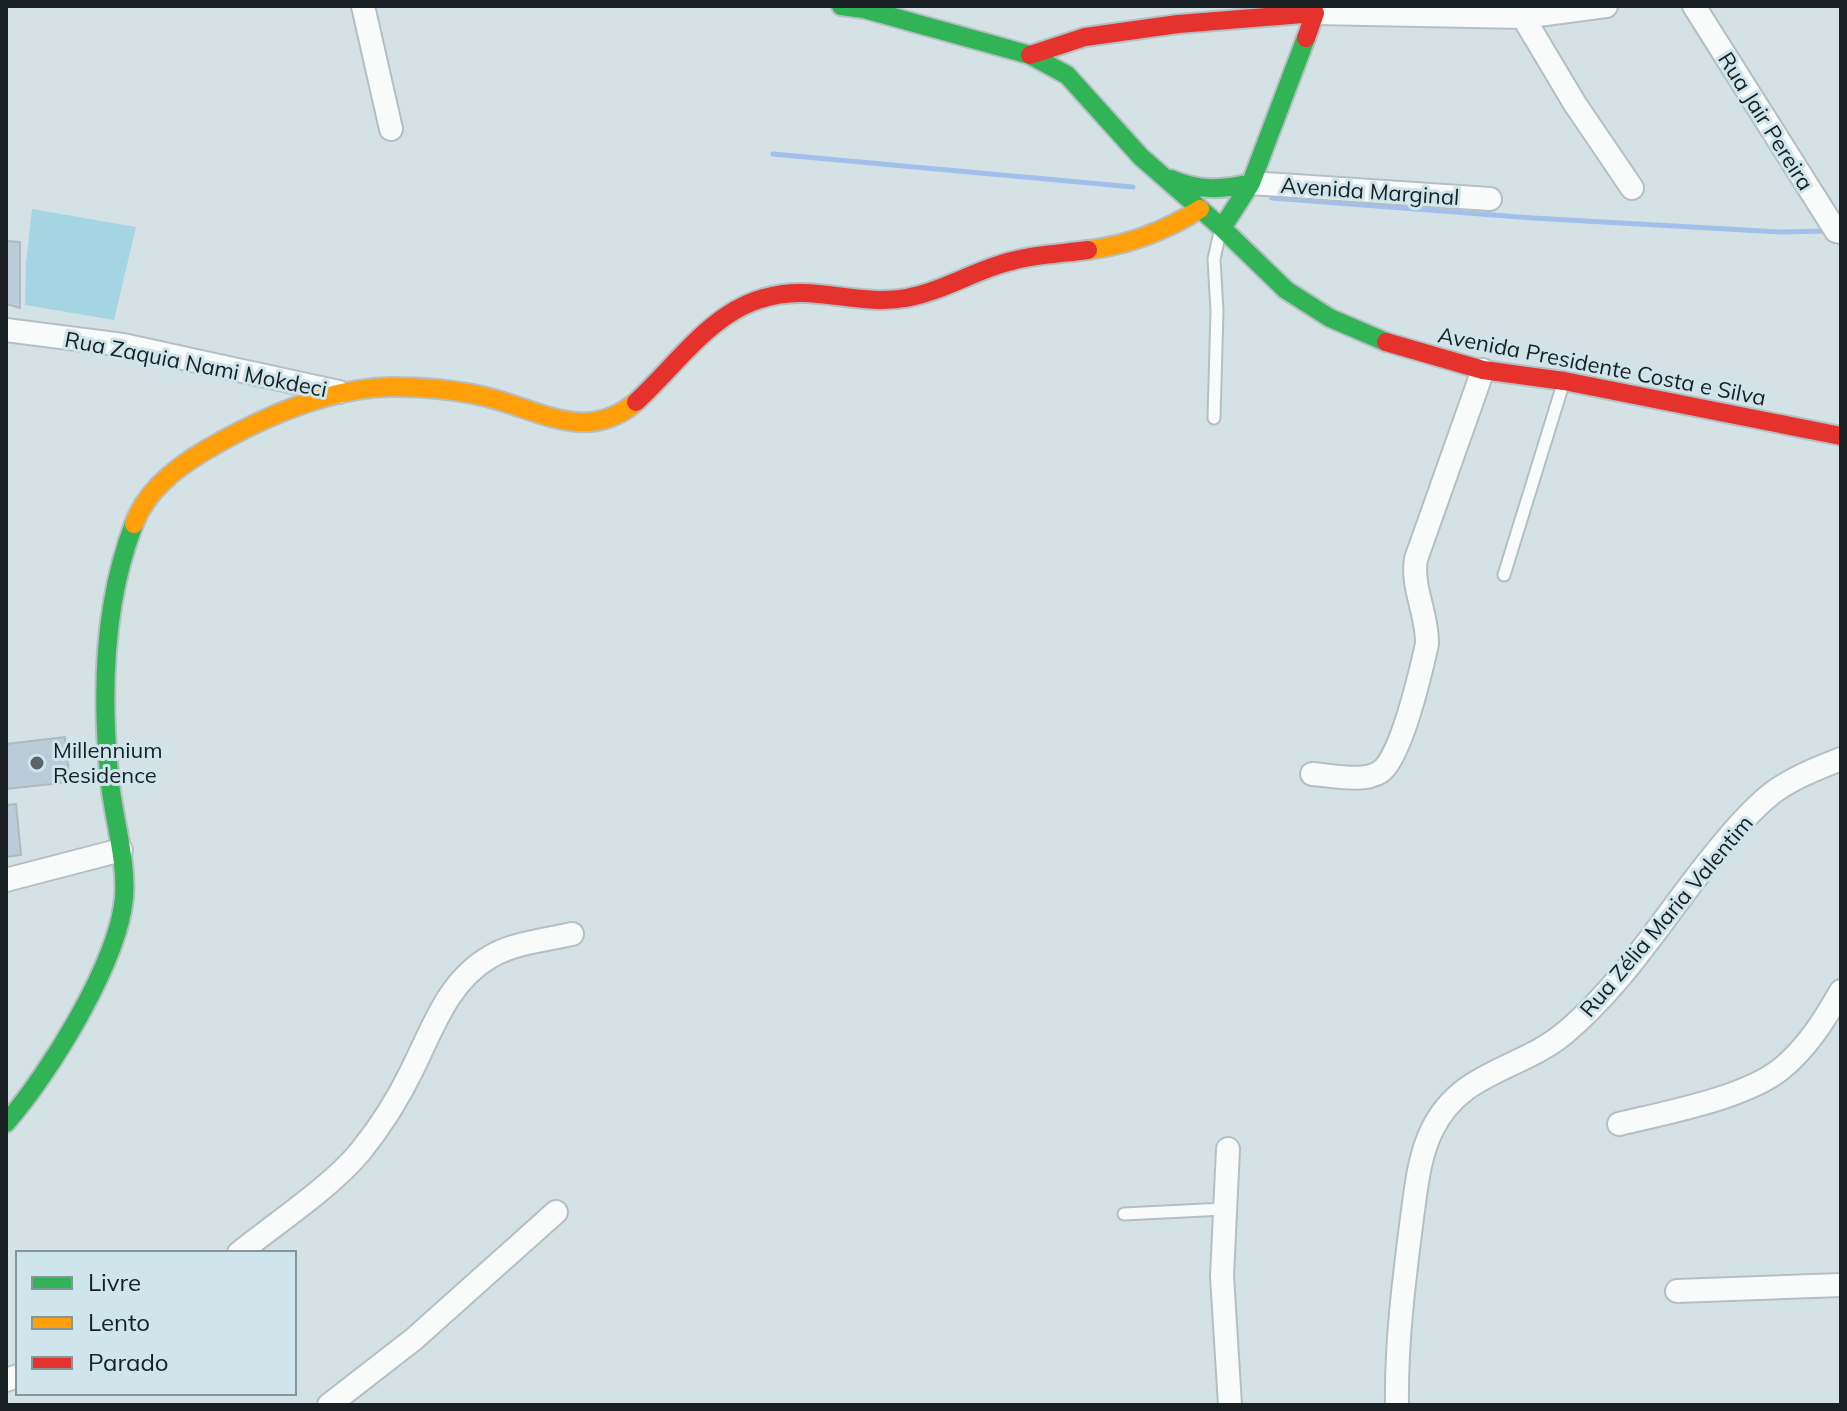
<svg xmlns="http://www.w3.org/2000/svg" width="1847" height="1411" font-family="Mulish,sans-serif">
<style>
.green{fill:#a5d4e2}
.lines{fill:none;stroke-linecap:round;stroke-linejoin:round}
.stream{stroke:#a2c0eb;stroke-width:5}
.building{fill:#b9ccd7;stroke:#b0b9bd;stroke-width:2}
.lane-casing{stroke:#b5bfc3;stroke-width:15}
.street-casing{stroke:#b5bfc3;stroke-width:26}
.fast-casing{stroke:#b5bfc3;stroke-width:22}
.slow-casing{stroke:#b5bfc3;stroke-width:22}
.jam-casing{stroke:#b5bfc3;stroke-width:22}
.lane{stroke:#f9fbfb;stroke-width:11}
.street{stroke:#f9fbfb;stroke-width:22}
.fast{stroke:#30b455;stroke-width:18}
.slow{stroke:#ff9f0a;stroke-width:18}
.jam{stroke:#e5322d;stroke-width:18}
.poi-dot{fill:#5a6467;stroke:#cee5ec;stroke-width:3}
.labels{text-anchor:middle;stroke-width:6;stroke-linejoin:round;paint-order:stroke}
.street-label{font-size:22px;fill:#182023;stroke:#cee5ec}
.poi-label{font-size:22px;fill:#182023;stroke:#cee5ec;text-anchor:start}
</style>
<rect width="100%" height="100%" fill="#d5e2e5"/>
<!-- green -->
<path class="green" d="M 32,209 L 136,227 L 114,320 L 25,305 L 26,264 Z"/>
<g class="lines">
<!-- stream -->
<path class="stream" d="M 773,154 L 1133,187
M 1272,198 L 1533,218 L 1782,232 L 1826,231"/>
</g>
<!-- building -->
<path class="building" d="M 6,241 L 20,242 L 20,308 L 6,304 Z
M 65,737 L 70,782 L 6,789 L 6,744 Z
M 16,804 L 21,855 L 6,857 L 6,805 Z"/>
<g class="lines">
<!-- lane casing -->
<g class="lane-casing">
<path id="lane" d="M 1214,418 L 1217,311 L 1214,259 L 1220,232
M 1504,575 L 1564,381
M 1124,1214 L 1224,1209"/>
</g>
<!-- street casing -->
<g class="street-casing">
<path id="street" d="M 363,6 L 391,129
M 1309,6 L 1315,13 L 1523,17 L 1606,6
M 1694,6 L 1836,231 L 1841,232
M 1523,17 L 1575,104 L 1632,188
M 1251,183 L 1490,199
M 6,330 L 123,345 L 339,392
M 1312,774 C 1331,775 1363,783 1380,772 C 1401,759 1421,671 1427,644 C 1428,615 1411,587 1416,559 L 1483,370
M 6,880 L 121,850
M 1619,1124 C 1665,1113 1745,1098 1781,1069 C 1807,1048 1825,1019 1841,991
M 1228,1149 L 1222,1276 L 1230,1405
M 239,1253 C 276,1223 330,1188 360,1152 C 381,1126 398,1099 412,1070 C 433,1028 448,981 490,957 C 513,943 545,940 572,934
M 1677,1291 L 1841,1285
M 6,1380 L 18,1376
M 329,1405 L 414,1339 L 556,1212
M 1397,1405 C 1396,1343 1404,1280 1412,1218 C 1416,1189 1419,1156 1432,1130 C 1461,1070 1520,1071 1566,1032 C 1625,982 1665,915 1713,856 C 1731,834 1749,812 1771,794 C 1792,778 1816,769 1841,759"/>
</g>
<!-- fast casing -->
<g class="fast-casing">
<path id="fast" d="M 841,6 L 864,9 L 1030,55 L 1067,75 L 1141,157 L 1222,228 L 1286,290 L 1330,318 L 1386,342
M 1171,179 C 1198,191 1223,190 1251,183
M 1222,228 L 1251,183 L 1306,38
M 6,1123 C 49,1074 118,963 124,898 C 127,860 114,821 110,783 C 101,698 103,604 134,524"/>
</g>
<!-- slow casing -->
<g class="slow-casing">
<path id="slow" d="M 1088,250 C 1129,245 1165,231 1200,209
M 134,524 C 148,486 185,461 220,442 C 272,413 331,388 391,387 C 421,387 452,389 482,396 C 537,408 585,445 636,402"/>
</g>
<!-- jam casing -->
<g class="jam-casing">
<path id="jam" d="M 1030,55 L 1085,37 L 1178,24 L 1315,13 L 1306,38
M 1386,342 L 1483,370 L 1564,381 L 1841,436
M 636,402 C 688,354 724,291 803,293 C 837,294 872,304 906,298 C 939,292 967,275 998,265 C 1027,255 1058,254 1088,250"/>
</g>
<!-- lane -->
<use href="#lane" class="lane"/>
<!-- street -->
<use href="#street" class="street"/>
<!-- fast -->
<use href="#fast" class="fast"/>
<!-- slow -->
<use href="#slow" class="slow"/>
<!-- jam -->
<use href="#jam" class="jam"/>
</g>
<!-- markers -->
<circle class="poi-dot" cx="37" cy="763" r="8"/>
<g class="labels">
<!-- street labels -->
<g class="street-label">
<text transform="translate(1766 121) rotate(58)" y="8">Rua Jair Pereira</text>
<text transform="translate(1370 191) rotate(4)" y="8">Avenida Marginal</text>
<text transform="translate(196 364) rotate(11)" y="8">Rua Zaquia Nami Mokdeci</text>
<text transform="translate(1602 366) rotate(11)" y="8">Avenida Presidente Costa e Silva</text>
<text transform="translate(1666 916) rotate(-50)" y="8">Rua Zélia Maria Valentim</text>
</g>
<!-- poi labels -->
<g class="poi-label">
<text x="53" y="758">Millennium<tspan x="53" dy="25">Residence</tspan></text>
</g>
</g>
<!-- border -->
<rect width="1847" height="1411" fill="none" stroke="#182023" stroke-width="16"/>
<!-- legend -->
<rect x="16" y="1251" width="280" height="144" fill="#cee5ec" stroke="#85969c" stroke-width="2"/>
<rect x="32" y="1277" width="40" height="12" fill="#30b455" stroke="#85969c" stroke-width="2"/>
<text x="88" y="1291" font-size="24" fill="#182023">Livre</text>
<rect x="32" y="1317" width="40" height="12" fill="#ff9f0a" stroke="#85969c" stroke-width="2"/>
<text x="88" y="1331" font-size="24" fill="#182023">Lento</text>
<rect x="32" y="1357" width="40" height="12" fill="#e5322d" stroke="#85969c" stroke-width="2"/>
<text x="88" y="1371" font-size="24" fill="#182023">Parado</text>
</svg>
